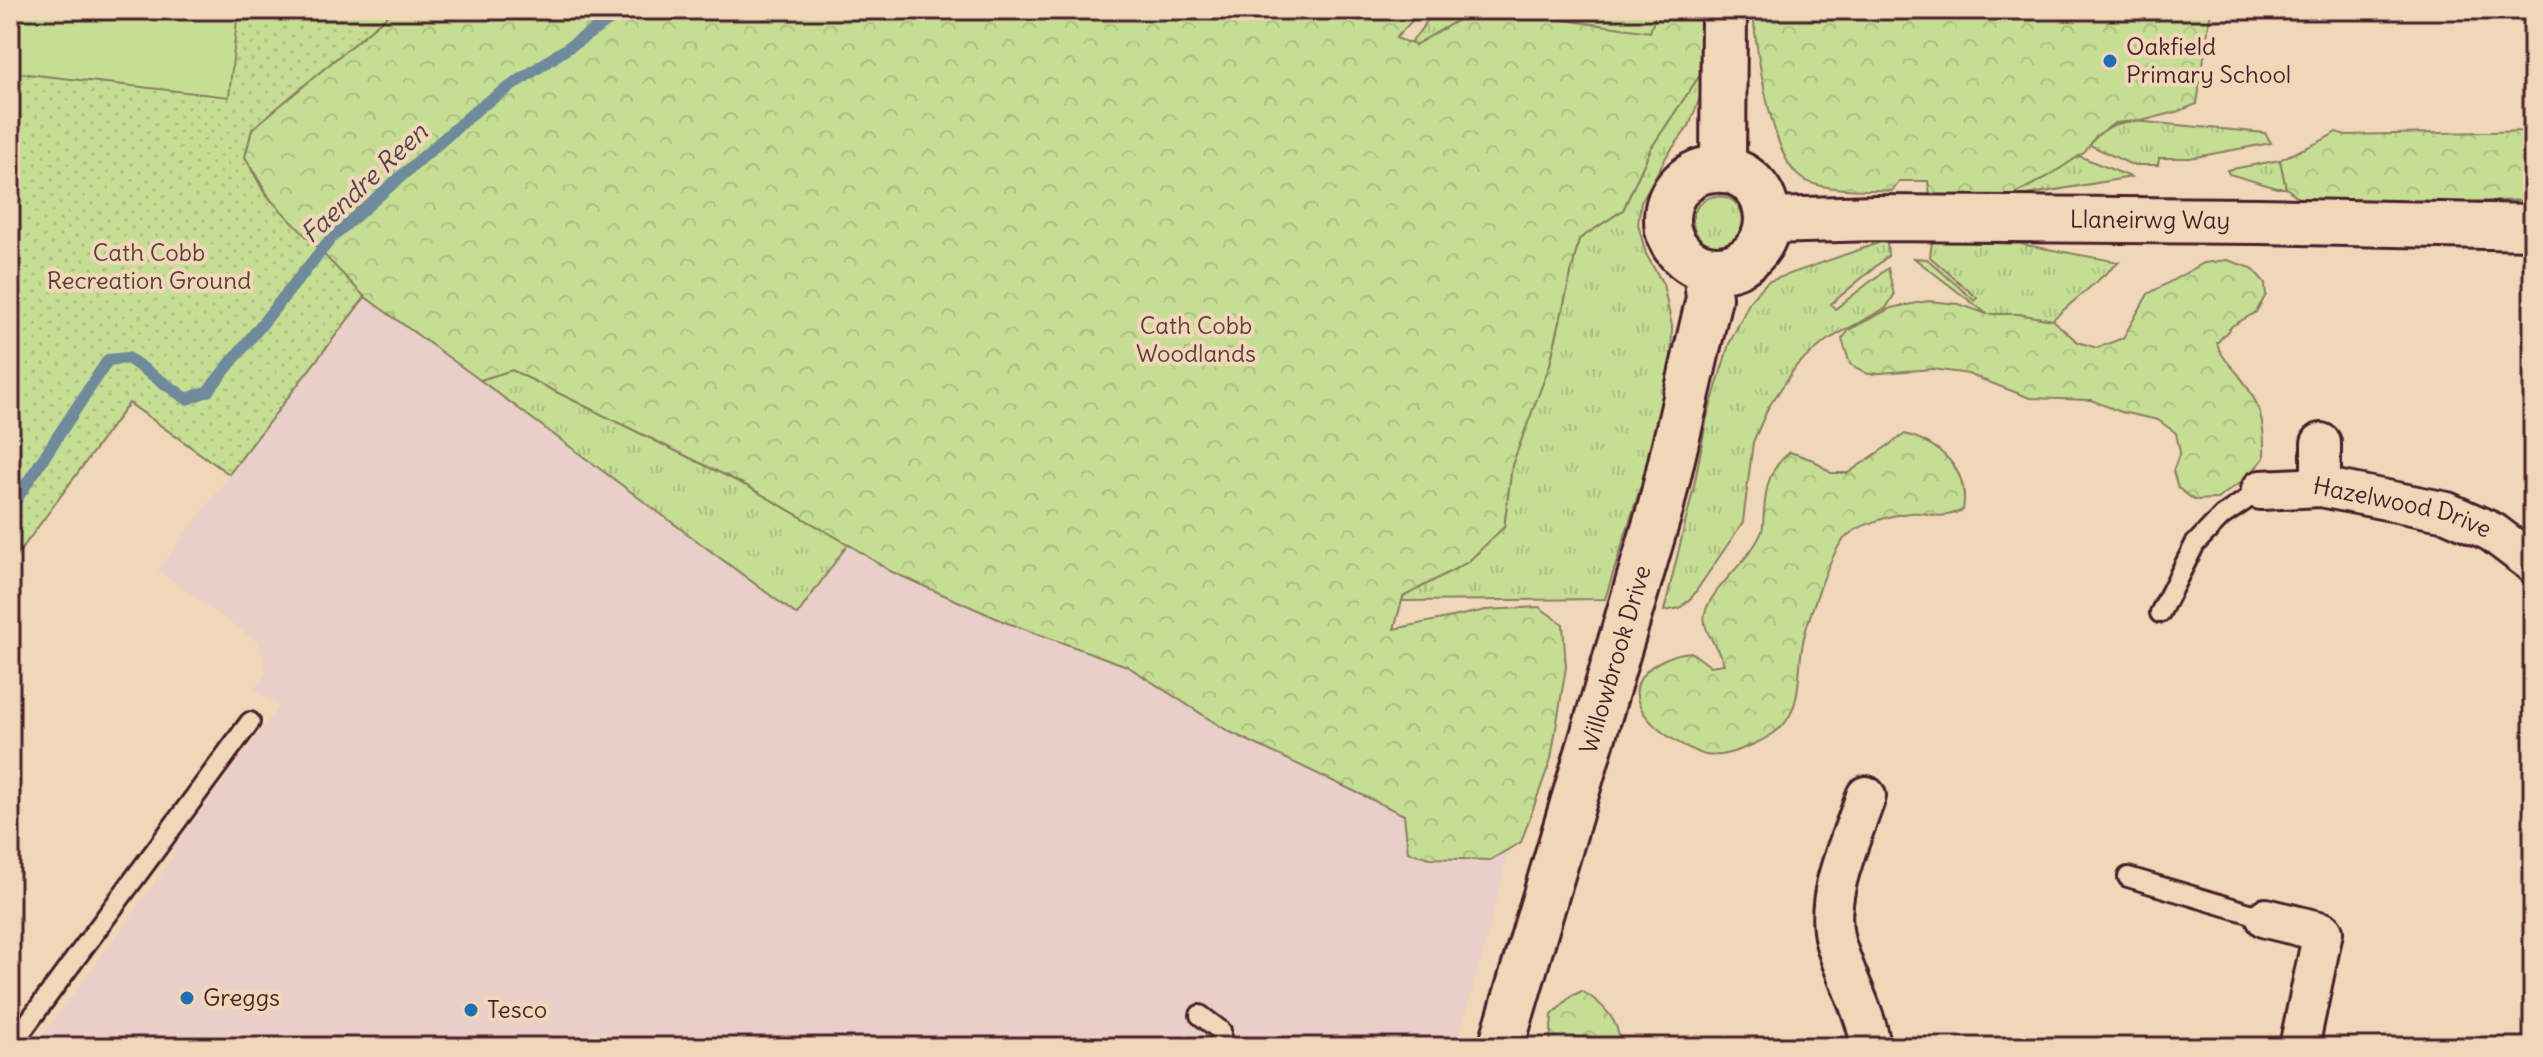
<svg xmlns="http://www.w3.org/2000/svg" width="2543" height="1057" font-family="Delius,sans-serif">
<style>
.built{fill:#e8cfc8}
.grass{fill:url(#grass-tufts);stroke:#887e60;stroke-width:2}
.forest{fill:url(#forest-crowns);stroke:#887e60;stroke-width:2}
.park{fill:url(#park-dots);stroke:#887e60;stroke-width:2}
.pitch{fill:#c6de94;stroke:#887e60;stroke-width:2}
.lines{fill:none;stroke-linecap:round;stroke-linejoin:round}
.stream{stroke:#6e8a9b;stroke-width:12}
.lane-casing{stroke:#4a1f2b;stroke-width:24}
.street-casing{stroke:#4a1f2b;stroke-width:44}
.secondary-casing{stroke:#4a1f2b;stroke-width:50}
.lane{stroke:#f0d7b8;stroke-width:18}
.street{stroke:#f0d7b8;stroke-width:38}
.secondary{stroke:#f0d7b8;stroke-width:44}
.poi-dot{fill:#1f6fb2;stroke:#f0d7b8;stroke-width:3}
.labels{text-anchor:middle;stroke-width:8;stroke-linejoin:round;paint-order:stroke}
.poi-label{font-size:24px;fill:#4a1f2b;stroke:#f0d7b8;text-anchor:start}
.street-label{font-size:24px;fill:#4a1f2b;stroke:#f0d7b8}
.park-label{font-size:24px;fill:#5d3c3b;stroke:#f0d7b8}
.water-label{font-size:26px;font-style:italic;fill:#564350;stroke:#f0d7b8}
</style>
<defs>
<pattern id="grass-tufts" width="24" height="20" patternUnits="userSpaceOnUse" patternTransform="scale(2)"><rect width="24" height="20" fill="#c6de94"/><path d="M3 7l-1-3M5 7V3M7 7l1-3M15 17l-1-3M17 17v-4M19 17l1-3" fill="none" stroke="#acbe80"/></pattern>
<pattern id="forest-crowns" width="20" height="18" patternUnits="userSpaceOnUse" patternTransform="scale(2)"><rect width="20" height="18" fill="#c6de94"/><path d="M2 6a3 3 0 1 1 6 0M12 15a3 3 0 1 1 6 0" fill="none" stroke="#acbe80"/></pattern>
<pattern id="park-dots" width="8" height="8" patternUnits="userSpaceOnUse" patternTransform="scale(2)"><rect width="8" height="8" fill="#c6de94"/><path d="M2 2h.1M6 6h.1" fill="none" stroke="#acbe80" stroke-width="1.8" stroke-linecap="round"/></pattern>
</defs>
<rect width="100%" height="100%" fill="#f0d7b8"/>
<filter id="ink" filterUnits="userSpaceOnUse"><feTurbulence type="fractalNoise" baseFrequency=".0125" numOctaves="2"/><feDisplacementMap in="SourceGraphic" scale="16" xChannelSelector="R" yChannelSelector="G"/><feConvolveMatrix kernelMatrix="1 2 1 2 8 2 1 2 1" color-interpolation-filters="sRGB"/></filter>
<g filter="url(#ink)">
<!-- built -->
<path class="built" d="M 365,297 L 848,544 L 890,571 L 1005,622 L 1127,666 L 1228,731 L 1510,846 L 1481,960 L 1455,1047 L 34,1047 L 129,919 L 175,855 L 171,852 L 280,705 L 254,690 L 267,672 L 259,643 L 158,570 Z"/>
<!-- grass -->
<path class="grass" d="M 1443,10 L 1484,10 L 1462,18 L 1415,45 L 1410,44 L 1428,20 Z
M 1520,10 L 1657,10 L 1651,33 L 1571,21 Z
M 1704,69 L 1702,92 L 1689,126 L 1666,157 L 1641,202 L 1638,224 L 1646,254 L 1663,284 L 1672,326 L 1671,369 L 1663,416 L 1605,599 L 1402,601 L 1403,597 L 1504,527 L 1512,465 L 1550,364 L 1579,239 L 1623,210 L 1651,148 Z
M 2133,121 L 2265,133 L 2271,143 L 2190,158 L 2159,158 L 2158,165 L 2132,165 L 2090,145 C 2101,128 2115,123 2133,121 Z
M 2079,156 L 2131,177 L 2015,197 L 2016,193 L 2047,177 Z
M 2280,160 L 2286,188 L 2277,188 L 2229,174 L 2227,170 Z
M1693 221a25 25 0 1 1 50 0a25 25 0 1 1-50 0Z
M 1887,240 L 1888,256 L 1831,304 L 1835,309 L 1888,268 L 1894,295 L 1886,308 L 1827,340 L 1797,365 L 1768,408 L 1753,442 L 1743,522 L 1692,597 L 1680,608 L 1664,611 L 1693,491 L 1707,418 L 1729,344 L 1750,301 L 1767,282 Z
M 1932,241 L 2020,244 L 2119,262 L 2052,320 L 2018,314 L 1987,314 L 1914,258 L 1927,259 L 1975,301 L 1977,298 L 1930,257 Z
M 512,370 L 747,486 L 848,544 L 797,615 L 480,380 Z"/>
<!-- forest -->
<path class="forest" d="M 394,10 L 1422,10 L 1396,38 L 1415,45 L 1462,18 L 1484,10 L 1520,10 L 1571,21 L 1650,32 L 1657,10 L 1703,10 L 1704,69 L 1651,148 L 1623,210 L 1579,239 L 1550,364 L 1512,465 L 1504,527 L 1468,562 L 1403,597 L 1394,629 L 1486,610 L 1539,607 L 1563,624 L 1566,667 L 1551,759 L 1521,842 L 1490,860 L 1430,858 L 1408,852 L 1404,815 L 1228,731 L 1127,666 L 1005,622 L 890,571 L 848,544 L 747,486 L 512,370 L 480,380 L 365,297 L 229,474 L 129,403 L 10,564 L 272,202 L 245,157 L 252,129 Z
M 1753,10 L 2211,10 L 2197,104 L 2176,112 L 2145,120 L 2115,123 L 2096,136 L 2085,152 L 2047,177 L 2016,193 L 2015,197 L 1930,195 L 1928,181 L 1899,181 L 1892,191 C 1868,189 1820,192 1801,178 C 1772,159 1755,46 1753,10 Z
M 2533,131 L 2533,200 L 2418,203 L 2331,202 L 2299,198 L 2286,188 L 2280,160 C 2299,149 2318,145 2336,132 L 2346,135 Z
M 2227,260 L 2252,268 L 2265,283 L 2266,295 L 2256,312 L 2232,326 L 2217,343 C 2221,357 2229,363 2238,374 C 2261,403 2265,423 2264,458 L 2248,477 L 2217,499 L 2194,500 L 2178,488 L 2173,471 L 2180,452 L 2176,433 L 2158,420 L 2121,412 L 2091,400 L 2030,398 L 1968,374 L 1933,369 L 1868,374 L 1850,364 L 1842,339 L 1850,329 L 1891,308 L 1928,301 L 1959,304 L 1987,314 L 2018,314 L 2052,320 L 2078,342 L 2097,348 L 2123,338 L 2148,294 L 2204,263 Z
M 1905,434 C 1941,444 1970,471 1963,510 C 1934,522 1935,511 1910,513 C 1891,515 1855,525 1843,540 C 1829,557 1805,626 1802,648 C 1798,671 1801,700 1787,720 C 1776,738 1727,759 1706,755 C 1701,754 1694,750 1689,748 C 1666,738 1620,706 1643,675 C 1653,662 1675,653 1691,652 L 1710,666 L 1724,664 C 1719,647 1701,631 1705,613 C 1711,588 1752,559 1762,531 C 1764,525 1763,518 1764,512 C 1766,485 1769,469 1790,452 L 1813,460 L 1831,473 L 1848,473 Z
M 1582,991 C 1602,1003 1622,1022 1619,1047 L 1550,1047 L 1552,1015 L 1571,996 Z"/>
<!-- park -->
<path class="park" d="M 10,10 L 394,10 L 252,129 L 245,157 L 265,194 L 365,297 L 229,474 L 129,403 L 10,565 Z"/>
<!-- pitch -->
<path class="pitch" d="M 10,10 L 238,10 L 229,97 L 10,72 Z"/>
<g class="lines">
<!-- stream -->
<path class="stream" d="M 10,509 L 108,360 L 128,358 L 187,399 L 208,391 L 333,236 L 480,107 L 624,10"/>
<!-- lane casing -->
<g class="lane-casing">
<path id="lane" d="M 2160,613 L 2195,544 L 2222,516 L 2261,490
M 2128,877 L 2266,918
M 1200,1015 L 1221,1031 L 1220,1047
M 10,1047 L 250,722"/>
</g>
<!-- street casing -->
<g class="street-casing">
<g id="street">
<path d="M 2321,443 L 2321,487"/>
<path id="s1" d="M 2261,490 L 2321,487 L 2447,512 L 2492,532 L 2533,563"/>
<path d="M 1866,796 C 1852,839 1823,895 1835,941 C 1845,977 1865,1009 1871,1047"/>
<path d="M 2266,918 L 2323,932 L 2299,1047"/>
</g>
</g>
<!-- secondary casing -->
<g class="secondary-casing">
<g id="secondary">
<circle cx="1717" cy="219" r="50"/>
<path d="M 1723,170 L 1724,10"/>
<path id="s2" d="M 1768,221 L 1876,218 L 2259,221 L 2533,227"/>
<path id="s3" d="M 1501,1047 L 1661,506 L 1709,298 L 1706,268"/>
</g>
</g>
<!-- lane -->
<use href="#lane" class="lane"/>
<!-- street -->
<use href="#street" class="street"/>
<!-- secondary -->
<use href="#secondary" class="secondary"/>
</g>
</g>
<!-- markers -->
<g class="poi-dot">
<circle cx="2110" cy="61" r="8"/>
<circle cx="187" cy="998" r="8"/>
<circle cx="471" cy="1010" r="8"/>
</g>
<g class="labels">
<!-- poi labels -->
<g class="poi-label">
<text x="2126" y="55">Oakfield<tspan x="2126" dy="28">Primary School</tspan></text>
<text x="203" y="1006">Greggs</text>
<text x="487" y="1018">Tesco</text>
</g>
<!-- street labels -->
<g class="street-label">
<text dy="8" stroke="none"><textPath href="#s2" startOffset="382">Llaneirwg Way</textPath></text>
<text dy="8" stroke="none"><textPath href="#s1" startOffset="144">Hazelwood Drive</textPath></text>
<text dy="8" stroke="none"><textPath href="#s3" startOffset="404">Willowbrook Drive</textPath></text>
</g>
<!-- park labels -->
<g class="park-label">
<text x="149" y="261">Cath Cobb<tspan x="149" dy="28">Recreation Ground</tspan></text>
<text x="1196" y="334">Cath Cobb<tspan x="1196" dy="28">Woodlands</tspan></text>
</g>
<!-- water labels -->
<g class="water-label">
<text transform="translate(364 183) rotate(-43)" y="9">Faendre Reen</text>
</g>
</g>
<!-- margin -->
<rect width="2543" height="1057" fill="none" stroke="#f0d7b8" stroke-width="40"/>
<rect x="20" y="20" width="2503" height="1017" fill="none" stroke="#4a1f2b" stroke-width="3" filter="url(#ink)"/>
</svg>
